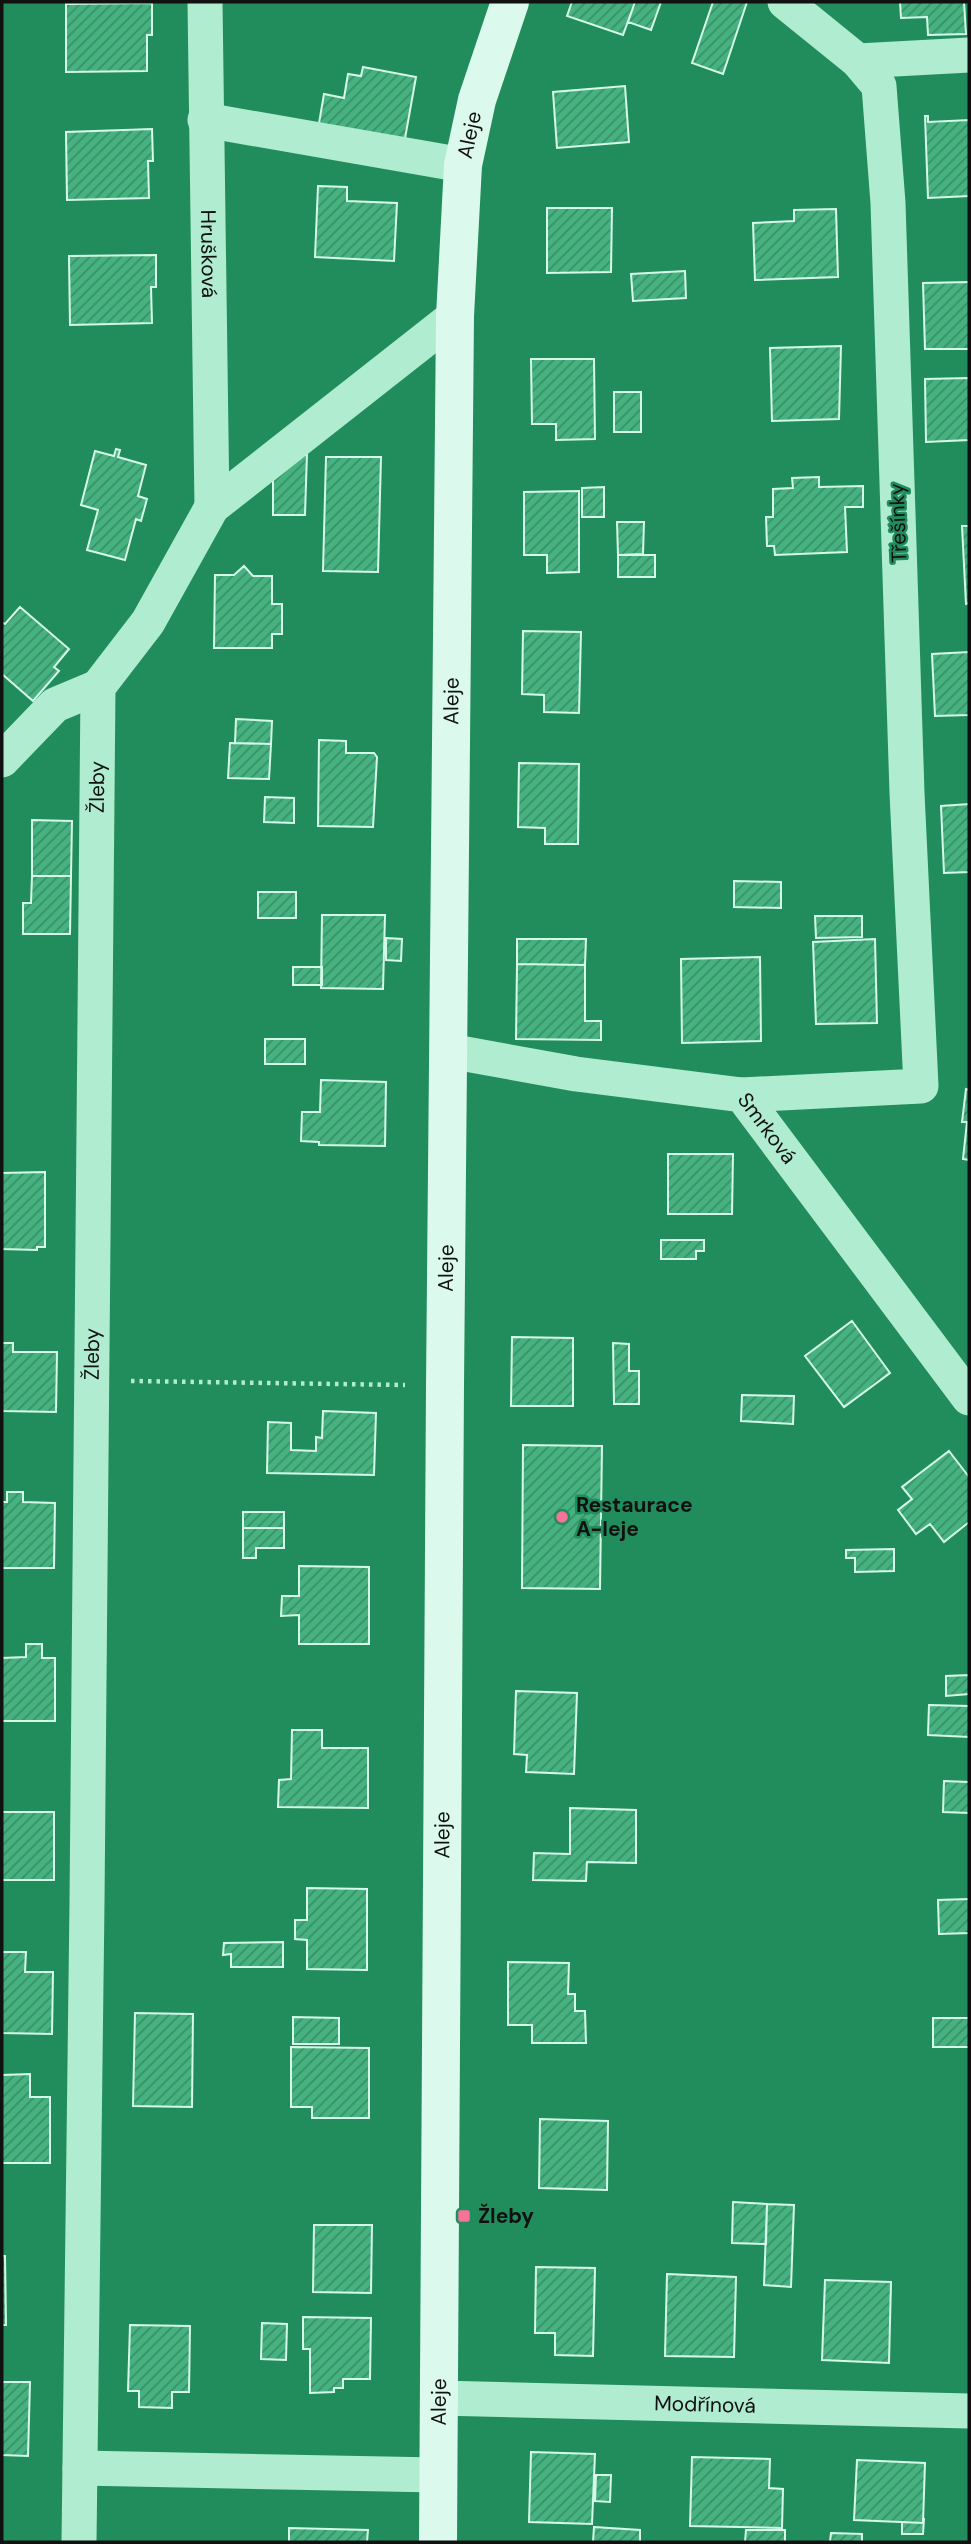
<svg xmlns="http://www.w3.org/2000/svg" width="971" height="2544" font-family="'DM Sans',sans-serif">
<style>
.building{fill:url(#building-hatch);stroke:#d5f9e8;stroke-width:2}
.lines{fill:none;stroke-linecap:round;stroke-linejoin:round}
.path{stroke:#b0eccf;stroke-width:4.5;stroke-dasharray:3.5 5;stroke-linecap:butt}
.street{stroke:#b0eccf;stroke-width:35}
.secondary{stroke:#dbf9ec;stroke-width:38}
.poi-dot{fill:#f8719b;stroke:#218d5c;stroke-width:2.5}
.labels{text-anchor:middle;stroke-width:5;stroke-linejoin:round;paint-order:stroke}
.street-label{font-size:21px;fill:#111;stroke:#218d5c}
.poi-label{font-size:21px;font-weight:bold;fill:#111;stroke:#218d5c;text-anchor:start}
</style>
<defs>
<pattern id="building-hatch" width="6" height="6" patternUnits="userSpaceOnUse" patternTransform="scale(1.75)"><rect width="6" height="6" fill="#46b280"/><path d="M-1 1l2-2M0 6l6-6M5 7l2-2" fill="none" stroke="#398f67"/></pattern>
</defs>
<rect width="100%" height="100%" fill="#218d5c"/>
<!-- building -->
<path class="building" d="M 572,2 L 635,2 L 623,35 L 567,16 Z
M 635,2 L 661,2 L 651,30 L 628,22 Z
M 713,2 L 747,2 L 723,74 L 692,63 Z
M 900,2 L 964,2 L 966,34 L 928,35 L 927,17 L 901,18 Z
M 152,3 L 152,35 L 147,35 L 147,71 L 66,72 L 66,4 Z
M 363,67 L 416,77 L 404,144 L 318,129 L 324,94 L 344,98 L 348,74 L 361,76 Z
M 625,86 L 629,142 L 557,148 L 553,92 Z
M 925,116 L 928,116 L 928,122 L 969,120 L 969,196 L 928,198 Z
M 152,129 L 153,161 L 148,161 L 149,198 L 67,200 L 66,132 Z
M 318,186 L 347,187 L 347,201 L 397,203 L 394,261 L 315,257 Z
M 547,208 L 612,208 L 611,272 L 547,273 Z
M 836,209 L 838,277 L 755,280 L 753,223 L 794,221 L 794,210 Z
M 156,255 L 156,287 L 151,287 L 152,323 L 70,325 L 69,256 Z
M 685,271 L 686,298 L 633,301 L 631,274 Z
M 969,282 L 969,349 L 925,349 L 923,283 Z
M 841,346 L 839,419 L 772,421 L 770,348 Z
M 531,359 L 594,359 L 595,439 L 556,440 L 556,424 L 532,424 Z
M 969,378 L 969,440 L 926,442 L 925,379 Z
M 614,392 L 641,392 L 641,432 L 614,432 Z
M 116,449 L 120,450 L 118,457 L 146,465 L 138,496 L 147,499 L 141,521 L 136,519 L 125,560 L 87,550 L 98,510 L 81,505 L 95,451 L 114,456 Z
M 307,453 L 305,515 L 273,515 L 273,480 Z
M 326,457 L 381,457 L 378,572 L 323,571 Z
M 819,477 L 819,487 L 863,486 L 863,507 L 845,507 L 847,552 L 775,555 L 774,546 L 767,546 L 766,517 L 773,517 L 773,489 L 793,488 L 792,478 Z
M 604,487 L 604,517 L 582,517 L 582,488 Z
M 579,491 L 579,572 L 547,573 L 547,555 L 524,555 L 524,492 Z
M 617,522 L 644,522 L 643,554 L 618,555 Z
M 962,526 L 969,526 L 969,603 L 966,604 Z
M 618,555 L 655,555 L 655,577 L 618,577 Z
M 244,566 L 253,576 L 272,576 L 272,604 L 282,604 L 282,634 L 272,634 L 272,648 L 214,648 L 215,575 L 234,575 Z
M 20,607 L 69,649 L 54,667 L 59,671 L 33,701 L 2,674 L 2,622 L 5,624 Z
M 523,631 L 581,632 L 579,713 L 544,712 L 544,695 L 522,694 Z
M 969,652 L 969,715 L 935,716 L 932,654 Z
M 236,719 L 272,721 L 271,744 L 235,743 Z
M 319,740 L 346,741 L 346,753 L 374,753 L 377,757 L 373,827 L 318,826 Z
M 230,743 L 271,744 L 269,779 L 228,778 Z
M 519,763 L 579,764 L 578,844 L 545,844 L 545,828 L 518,827 Z
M 265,797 L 294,798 L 294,823 L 264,822 Z
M 969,804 L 969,872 L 944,873 L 941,806 Z
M 32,820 L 72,821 L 71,876 L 32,876 Z
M 32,876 L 71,876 L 70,934 L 23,934 L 23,903 L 31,903 Z
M 734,881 L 781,882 L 781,908 L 734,907 Z
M 258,892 L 296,892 L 296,918 L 258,918 Z
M 322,915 L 385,915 L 383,989 L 321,988 Z
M 815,916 L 862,916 L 862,937 L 816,938 Z
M 386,938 L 402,939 L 401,961 L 386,960 Z
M 517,939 L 586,939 L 585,965 L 517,964 Z
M 875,939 L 877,1023 L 816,1024 L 813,942 Z
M 760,957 L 761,1041 L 682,1043 L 681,959 Z
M 517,964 L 585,965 L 585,1021 L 601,1021 L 601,1040 L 516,1039 Z
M 293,967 L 322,967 L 322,985 L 293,985 Z
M 265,1039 L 305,1039 L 305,1064 L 265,1064 Z
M 321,1080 L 386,1082 L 385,1146 L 319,1145 L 319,1142 L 301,1141 L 302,1112 L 320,1112 Z
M 966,1089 L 969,1090 L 969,1160 L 963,1159 L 967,1122 L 962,1122 Z
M 668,1154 L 733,1154 L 732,1214 L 668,1214 Z
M 45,1172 L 45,1247 L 37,1247 L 37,1250 L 2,1249 L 2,1173 Z
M 661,1240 L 704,1240 L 704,1251 L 696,1251 L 696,1259 L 661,1259 Z
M 852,1321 L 890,1373 L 844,1407 L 805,1356 Z
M 512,1337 L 573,1338 L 573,1406 L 511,1406 Z
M 2,1343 L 13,1343 L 13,1352 L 57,1352 L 56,1412 L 2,1411 Z
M 613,1343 L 629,1344 L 629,1371 L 639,1371 L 639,1404 L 614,1404 Z
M 742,1395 L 794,1396 L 793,1424 L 741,1421 Z
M 323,1411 L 376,1413 L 374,1475 L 267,1473 L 268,1422 L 291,1423 L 291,1450 L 316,1451 L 316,1437 L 322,1438 Z
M 523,1445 L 602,1446 L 600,1589 L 522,1588 Z
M 949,1451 L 969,1477 L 969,1522 L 944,1542 L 930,1524 L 916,1534 L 898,1510 L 912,1499 L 902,1487 Z
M 7,1492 L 23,1492 L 23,1502 L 55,1503 L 54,1568 L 2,1568 L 2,1502 L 7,1502 Z
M 243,1512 L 284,1512 L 284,1528 L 243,1528 Z
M 243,1528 L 284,1528 L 284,1548 L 256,1548 L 256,1558 L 243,1558 Z
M 894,1549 L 894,1571 L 855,1572 L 855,1558 L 846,1558 L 846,1550 Z
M 299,1566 L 369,1567 L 369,1644 L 299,1644 L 299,1615 L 281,1616 L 282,1596 L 299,1596 Z
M 26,1644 L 42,1644 L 42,1658 L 55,1658 L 55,1721 L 2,1721 L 2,1658 L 26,1657 Z
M 969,1675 L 969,1694 L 946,1696 L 946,1676 Z
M 516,1691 L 577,1693 L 574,1774 L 526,1772 L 527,1755 L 514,1754 Z
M 929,1705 L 969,1706 L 969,1737 L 928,1735 Z
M 292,1730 L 322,1730 L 322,1748 L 368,1748 L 368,1808 L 278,1807 L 279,1780 L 291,1779 Z
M 944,1781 L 969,1782 L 969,1813 L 943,1812 Z
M 570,1808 L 636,1810 L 636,1863 L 587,1862 L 586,1881 L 533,1880 L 534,1853 L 570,1854 Z
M 2,1812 L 54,1812 L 54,1880 L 2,1880 Z
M 307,1888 L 367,1889 L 367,1970 L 307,1969 L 307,1940 L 295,1939 L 295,1920 L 307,1920 Z
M 969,1899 L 969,1933 L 939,1934 L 938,1900 Z
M 283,1942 L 283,1967 L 231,1967 L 231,1954 L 223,1955 L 224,1943 Z
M 2,1952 L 26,1952 L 25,1972 L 53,1972 L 52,2034 L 2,2033 Z
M 508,1962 L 569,1963 L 568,1994 L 575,1994 L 575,2011 L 585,2011 L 586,2043 L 532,2043 L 532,2025 L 508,2025 Z
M 135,2013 L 193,2014 L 192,2107 L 133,2106 Z
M 293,2017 L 339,2018 L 339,2044 L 293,2044 Z
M 933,2018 L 969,2018 L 969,2047 L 933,2047 Z
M 291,2047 L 369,2048 L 369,2118 L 312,2118 L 312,2107 L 291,2107 Z
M 30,2074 L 30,2097 L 50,2097 L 50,2163 L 2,2163 L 2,2075 Z
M 540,2119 L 608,2121 L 607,2190 L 539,2188 Z
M 733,2202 L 767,2204 L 766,2244 L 732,2243 Z
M 767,2204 L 794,2205 L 791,2287 L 764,2285 Z
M 314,2225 L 372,2225 L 371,2293 L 313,2292 Z
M 2,2256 L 5,2256 L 6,2325 L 2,2325 Z
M 536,2267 L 595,2268 L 593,2356 L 555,2355 L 555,2333 L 535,2333 Z
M 667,2274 L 736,2277 L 734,2357 L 665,2356 Z
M 825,2280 L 891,2282 L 889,2363 L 822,2360 Z
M 303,2317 L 371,2318 L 370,2379 L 343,2379 L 343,2388 L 334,2388 L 334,2392 L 310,2393 L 310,2349 L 303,2349 Z
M 262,2323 L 287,2324 L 286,2360 L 261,2359 Z
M 130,2325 L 190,2326 L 189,2392 L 172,2392 L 172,2408 L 139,2407 L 139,2391 L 128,2391 Z
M 2,2382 L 30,2382 L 28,2456 L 2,2455 Z
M 531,2452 L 595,2454 L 592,2524 L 529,2522 Z
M 692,2457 L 770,2459 L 769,2488 L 783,2489 L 782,2528 L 690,2526 Z
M 857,2460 L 925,2463 L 923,2523 L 854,2520 Z
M 596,2475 L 611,2475 L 610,2502 L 595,2501 Z
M 923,2519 L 924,2519 L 923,2534 L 902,2534 L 902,2522 L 923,2523 Z
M 594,2527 L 640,2530 L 640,2542 L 593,2542 Z
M 289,2528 L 368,2530 L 367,2542 L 289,2542 Z
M 746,2530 L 785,2530 L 785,2542 L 745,2542 Z
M 831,2533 L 862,2534 L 862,2542 L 830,2542 Z"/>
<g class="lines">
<!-- path -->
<path class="path" d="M 131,1381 L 405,1385"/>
<!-- street -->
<g class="street">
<path id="s1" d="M 205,2 L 212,507"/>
<path d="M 858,61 L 969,55"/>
<path d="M 205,120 L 463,165"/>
<path d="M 2,760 L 55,705 L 98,687"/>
<path id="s2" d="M 449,1051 L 576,1074 L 742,1095 L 969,1398"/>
<path d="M 742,1095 L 921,1086 L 907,793 L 888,203 L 879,86 L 858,61 L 785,2"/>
<path id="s3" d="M 439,2398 L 969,2411"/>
<path d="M 80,2468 L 438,2475"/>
<path id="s4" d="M 79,2542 L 87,1903 L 98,687 L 148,622 L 212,507 L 455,316"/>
</g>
<!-- secondary -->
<path class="secondary" id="s5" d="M 438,2542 L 445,1385 L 455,316 L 463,165 L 477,100 L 510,2"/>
</g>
<!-- markers -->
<g class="poi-dot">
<circle cx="562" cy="1517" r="7"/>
<rect x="457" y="2209" width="14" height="14" rx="3.5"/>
</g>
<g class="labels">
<!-- street labels -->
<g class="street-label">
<text dy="7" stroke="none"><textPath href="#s5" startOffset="2408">Aleje</textPath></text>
<text dy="7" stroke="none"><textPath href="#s1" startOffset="252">Hrušková</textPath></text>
<text transform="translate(898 523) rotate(-92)" y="7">Třešínky</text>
<text dy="7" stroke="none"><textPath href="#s5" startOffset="1841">Aleje</textPath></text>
<text dy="7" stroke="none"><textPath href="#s4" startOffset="1755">Žleby</textPath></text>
<text dy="7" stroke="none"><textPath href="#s2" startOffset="338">Smrková</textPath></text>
<text dy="7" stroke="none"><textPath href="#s5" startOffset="1274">Aleje</textPath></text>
<text dy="7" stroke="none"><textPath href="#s4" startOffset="1188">Žleby</textPath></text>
<text dy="7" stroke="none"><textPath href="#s5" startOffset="707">Aleje</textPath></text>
<text dy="7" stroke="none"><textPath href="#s5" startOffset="140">Aleje</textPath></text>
<text dy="7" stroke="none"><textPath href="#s3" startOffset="266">Modřínová</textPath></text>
</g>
<!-- poi labels -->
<g class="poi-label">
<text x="576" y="1512">Restaurace<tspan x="576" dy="24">A-leje</tspan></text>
<text x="478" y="2223">Žleby</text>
</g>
</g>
<!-- border -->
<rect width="971" height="2544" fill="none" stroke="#111111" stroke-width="7"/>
</svg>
